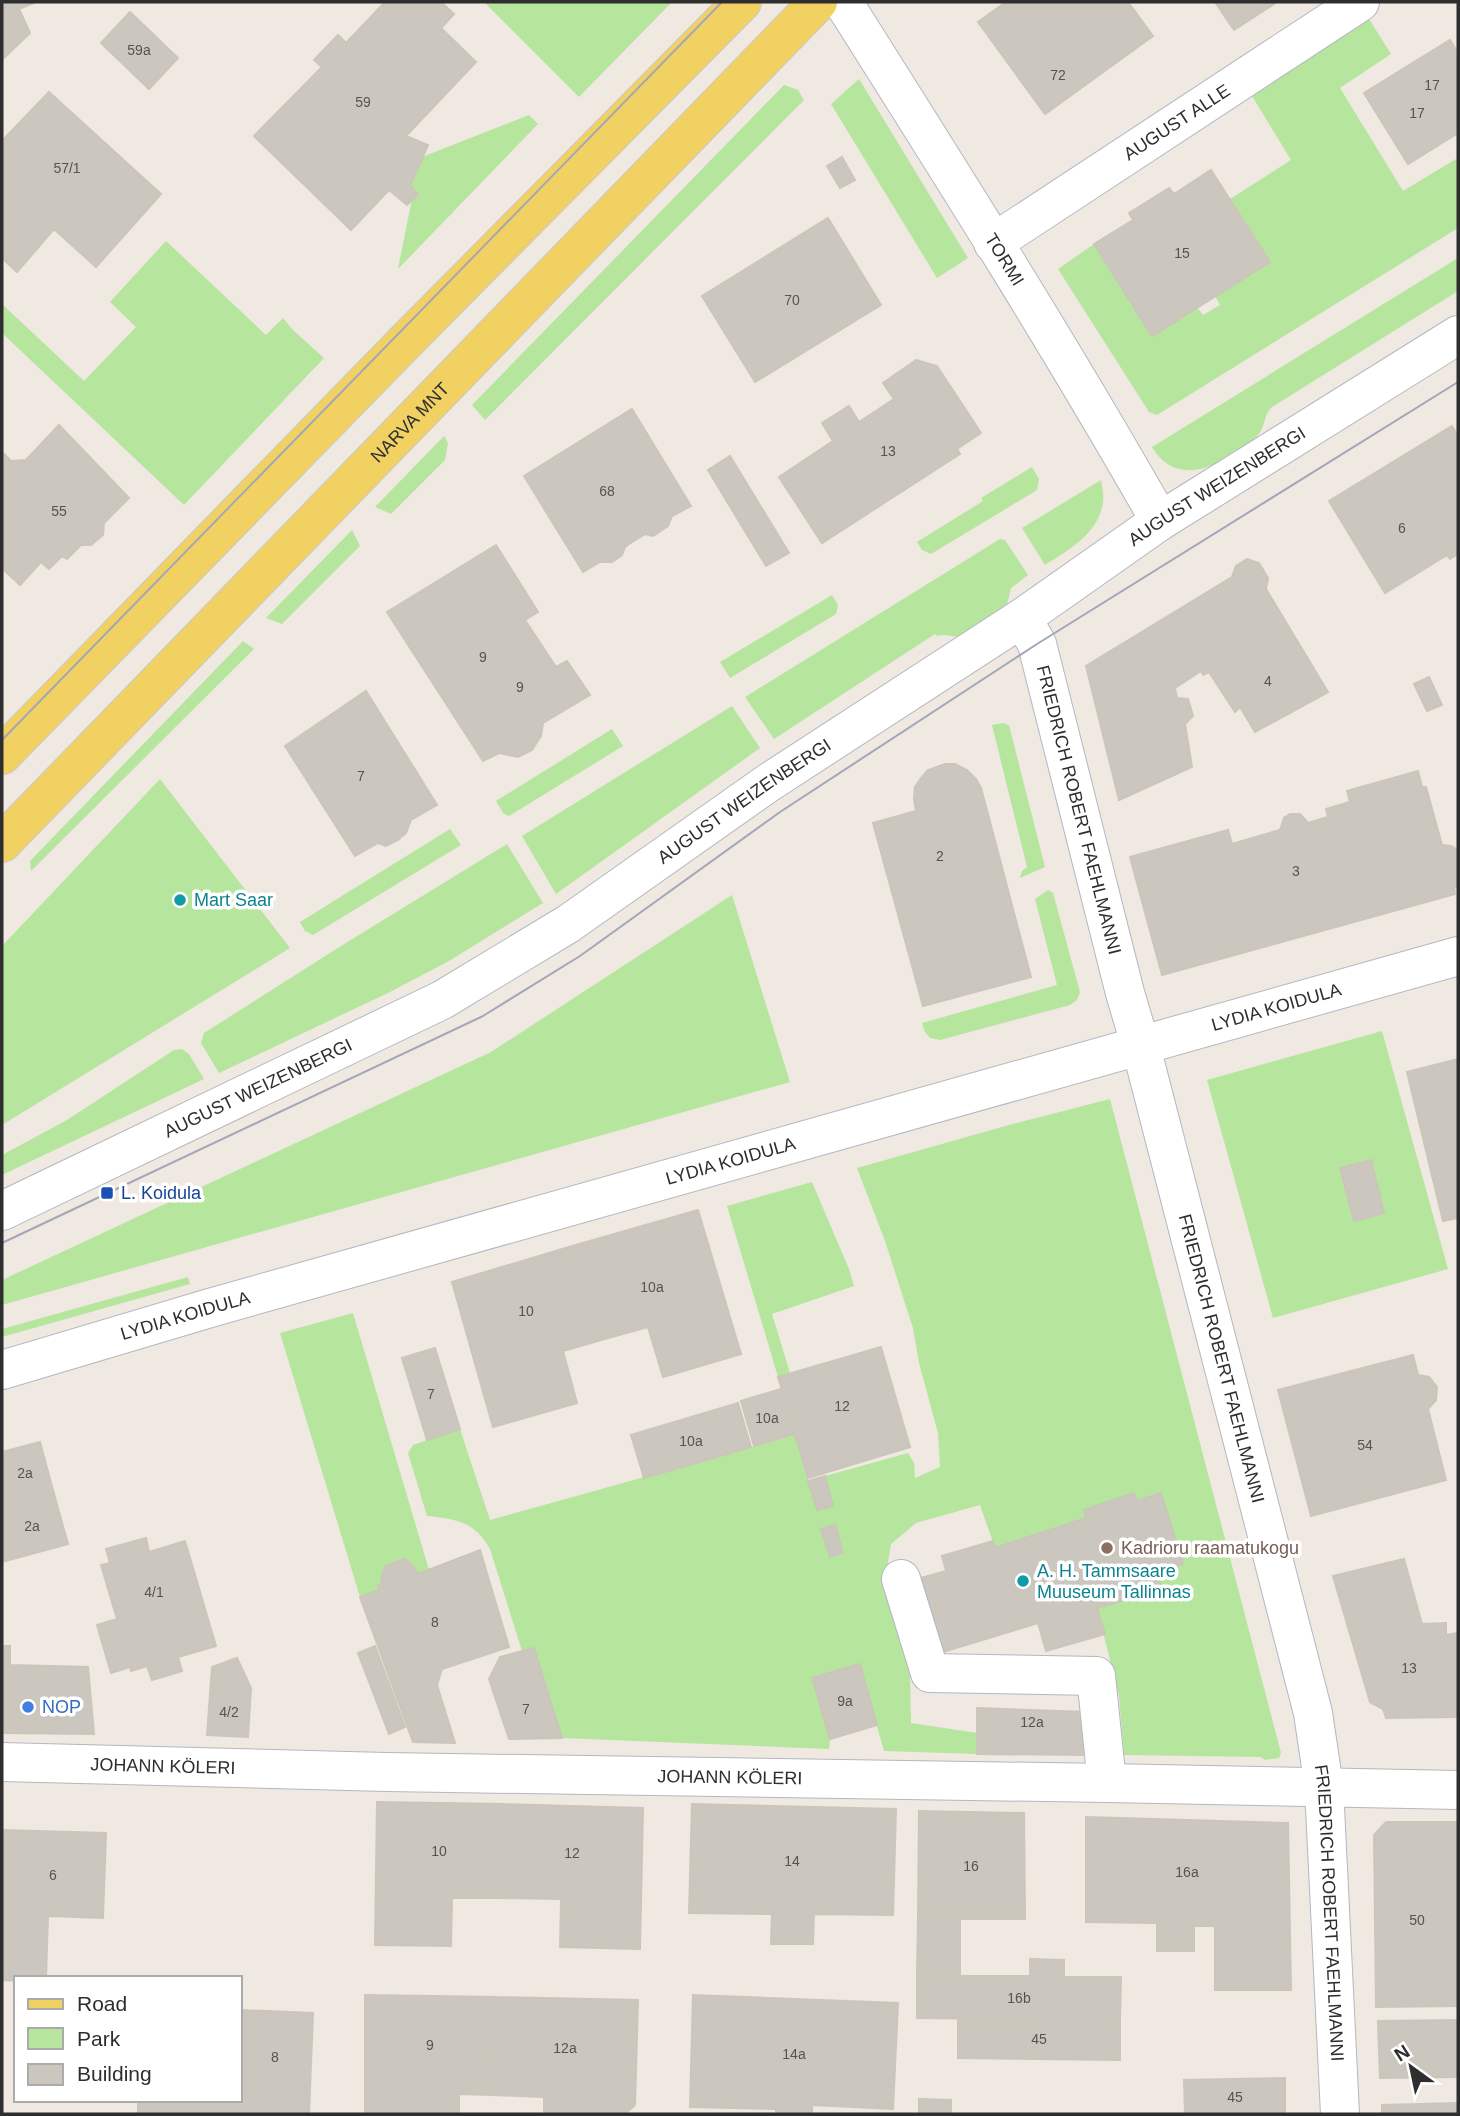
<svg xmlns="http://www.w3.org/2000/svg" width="1460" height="2116" font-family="Arial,sans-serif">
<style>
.green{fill:#b6e59e}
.building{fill:#cbc7bf;stroke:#cbc5ba;stroke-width:2}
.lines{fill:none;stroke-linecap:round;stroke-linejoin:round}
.minor-casing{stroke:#b4b7c1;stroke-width:40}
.major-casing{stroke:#c9c9c9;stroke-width:40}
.minor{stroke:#fff;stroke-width:38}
.major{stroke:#f2d163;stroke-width:38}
.tram{stroke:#a3a6b8;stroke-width:2}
.culture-dot{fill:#0f9aa8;stroke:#fff;stroke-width:2.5}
.transit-dot{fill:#1a4fb4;stroke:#fff;stroke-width:2.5}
.education-dot{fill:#8d6e63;stroke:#fff;stroke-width:2.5}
.shop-dot{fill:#3f7fe0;stroke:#fff;stroke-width:2.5}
.labels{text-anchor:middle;stroke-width:7;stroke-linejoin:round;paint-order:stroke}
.number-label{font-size:14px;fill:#555452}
.street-label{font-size:18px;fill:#2e2e2e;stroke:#fff}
.culture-label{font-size:18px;fill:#0d838f;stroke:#fff;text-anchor:start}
.transit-label{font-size:18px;fill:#164399;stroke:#fff;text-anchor:start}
.education-label{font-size:18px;fill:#785e54;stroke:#fff;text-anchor:start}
.shop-label{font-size:18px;fill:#366cbe;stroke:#fff;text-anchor:start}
</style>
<rect width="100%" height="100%" fill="#efe9e1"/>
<!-- green -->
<path class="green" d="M 484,2 L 672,2 L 579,97 Z
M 1369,19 L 1391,54 L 1340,88 L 1403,191 L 1456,159 L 1458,162 L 1458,228 L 1157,415 L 1149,412 L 1058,269 L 1094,244 L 1197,307 L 1203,315 L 1220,305 L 1215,296 L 1270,262 L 1230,199 L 1291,160 L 1252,96 Z
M 859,79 L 968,258 L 937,278 L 831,104 Z
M 784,85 L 798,90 L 804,100 L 485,420 L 472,405 Z
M 529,115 L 538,124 L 398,269 L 412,199 L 410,186 L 422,157 Z
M 166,241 L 266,335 L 283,318 L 293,330 L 324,358 L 184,505 L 2,333 L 2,304 L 84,381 L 136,327 L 110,302 Z
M 1458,258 L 1458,291 L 1272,407 C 1263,415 1266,426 1258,435 C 1251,443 1239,448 1231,453 C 1223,458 1215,465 1207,467 C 1184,475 1164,468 1152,447 Z
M 444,436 L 448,443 L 445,460 L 391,514 L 375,507 Z
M 1032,467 L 1039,479 L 1037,490 L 931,554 L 922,550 L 917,542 L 983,501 L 981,498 Z
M 1101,480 C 1102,487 1104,495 1103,502 C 1099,533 1069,550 1045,565 L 1022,528 Z
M 352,530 L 360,546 L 282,624 L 266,618 Z
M 1000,539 L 1005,540 L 1028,575 L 1011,588 L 1007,605 L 959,637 L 944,635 L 937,636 L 935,634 L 774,739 L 745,697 Z
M 832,595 L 838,605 L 836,614 L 730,678 L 720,662 Z
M 243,641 L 254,649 L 31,871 L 30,861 Z
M 732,706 L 760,748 L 556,894 L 522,836 Z
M 1003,723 L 1009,725 L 1045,867 L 1020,878 L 1022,871 L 1027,867 L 992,725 Z
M 612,729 L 623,746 L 509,816 L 504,814 L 496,801 Z
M 160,779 L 290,948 L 2,1125 L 2,946 Z
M 450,829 L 461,845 L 313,935 L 305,931 L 300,922 Z
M 507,844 L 543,903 L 449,961 L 390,992 L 219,1073 L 201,1043 L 204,1033 L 341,946 Z
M 1048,890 L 1053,893 L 1080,992 L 1077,1000 L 1070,1005 L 940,1040 L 930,1038 L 925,1032 L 922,1023 L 1057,985 L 1035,899 Z
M 732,895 L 790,1082 L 2,1305 L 2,1280 L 491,1052 Z
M 1382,1031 L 1448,1269 L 1273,1318 L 1207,1080 Z
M 182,1049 L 189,1054 L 204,1079 L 2,1175 L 2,1155 L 67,1120 L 174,1050 Z
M 1110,1099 L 1281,1753 L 1279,1758 L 1265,1760 L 1261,1757 L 1124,1755 L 1119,1696 L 1097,1608 L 1162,1589 L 1157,1572 L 1183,1564 L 1161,1493 L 1137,1501 L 1133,1493 L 1084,1510 L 1086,1518 L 995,1548 L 980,1505 L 916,1523 L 891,1544 L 885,1580 L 910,1677 L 911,1723 L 977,1733 L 977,1754 L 884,1751 L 859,1664 L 812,1678 L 830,1739 L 829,1749 L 562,1738 L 534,1648 L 522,1651 L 490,1549 C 475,1522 457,1519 427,1516 L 408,1453 L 413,1445 L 460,1429 L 490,1520 L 795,1435 L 817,1510 L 833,1505 L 825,1476 L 908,1453 L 914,1463 L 915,1478 L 940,1467 L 938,1433 L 919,1363 L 913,1328 L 885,1241 L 857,1168 L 1009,1125 Z
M 812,1182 L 849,1269 L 854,1286 L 772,1314 L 790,1373 L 778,1377 L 727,1206 Z
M 188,1277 L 190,1284 L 2,1337 L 2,1329 Z
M 353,1313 L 429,1570 L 418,1574 L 413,1566 L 404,1559 L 386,1566 L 381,1577 L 383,1583 L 378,1585 L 379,1590 L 360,1597 L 280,1333 Z"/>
<!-- building -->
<path class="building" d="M 2,2 L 36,2 L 2,16 Z
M 385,2 L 441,2 L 454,14 L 441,28 L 476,62 L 406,136 L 428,145 L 410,186 L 418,194 L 407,205 L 389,190 L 351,230 L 254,136 L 322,67 L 314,60 L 338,35 L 346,43 Z
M 1006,2 L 1128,2 L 1153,36 L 1045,114 L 978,22 Z
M 1215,2 L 1277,2 L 1234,30 Z
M 19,9 L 30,33 L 2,60 L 2,16 Z
M 130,12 L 178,58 L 149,89 L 101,43 Z
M 1450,40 L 1458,53 L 1458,133 L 1408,164 L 1364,93 Z
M 49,92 L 161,194 L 96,267 L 54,229 L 17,272 L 2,258 L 2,141 Z
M 842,157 L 855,180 L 840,188 L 827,166 Z
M 1211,170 L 1270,262 L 1152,336 L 1094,244 L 1133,220 L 1129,213 L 1169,188 L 1174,194 Z
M 828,218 L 881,305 L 755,382 L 702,296 Z
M 916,360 L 937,366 L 981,433 L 957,449 L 960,454 L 822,543 L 779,477 L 833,441 L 822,423 L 849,406 L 859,422 L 894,399 L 883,383 Z
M 632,409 L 691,506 L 672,516 L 668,526 L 653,536 L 645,534 L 629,544 L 625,547 L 622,555 L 612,562 L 600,562 L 583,572 L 524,476 Z
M 59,425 L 129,498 L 104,523 L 103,535 L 91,545 L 81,545 L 67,559 L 62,556 L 49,569 L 41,562 L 20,585 L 2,568 L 2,452 L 11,461 L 26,460 Z
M 1452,426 L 1458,436 L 1458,554 L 1450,559 L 1447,555 L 1385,593 L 1329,501 Z
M 730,456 L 789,553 L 766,566 L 708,470 Z
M 496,545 L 538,612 L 525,620 L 556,667 L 567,661 L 590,695 L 543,723 L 541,736 L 532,750 L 518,757 L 499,753 L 483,761 L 387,612 Z
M 1247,559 L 1259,563 L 1268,578 L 1266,589 L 1328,692 L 1255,732 L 1240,707 L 1235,712 L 1209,672 L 1203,675 L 1201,671 L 1175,688 L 1177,698 L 1188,699 L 1193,716 L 1185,724 L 1192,767 L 1119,800 L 1086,666 L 1232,577 L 1236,566 Z
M 1429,677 L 1442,705 L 1427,711 L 1414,684 Z
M 366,691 L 437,805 L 411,820 L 406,833 L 398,840 L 386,846 L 378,843 L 355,856 L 285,746 Z
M 945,764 L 955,764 L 967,770 L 976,779 L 981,788 L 1031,977 L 923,1006 L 873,823 L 916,811 L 914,799 L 915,787 L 921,778 L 928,770 Z
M 1418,771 L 1422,787 L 1426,787 L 1442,845 L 1451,846 L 1458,850 L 1458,886 L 1454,888 L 1455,894 L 1162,975 L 1130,857 L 1228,830 L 1232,844 L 1280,830 L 1284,818 L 1290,814 L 1300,814 L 1308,823 L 1328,817 L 1326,809 L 1350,802 L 1347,791 Z
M 1458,1059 L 1458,1218 L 1443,1221 L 1407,1072 Z
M 1371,1160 L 1384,1213 L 1354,1221 L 1340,1168 Z
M 698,1210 L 741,1354 L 663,1377 L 648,1327 L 601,1340 L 569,1247 Z
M 569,1247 L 601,1340 L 563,1351 L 577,1403 L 493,1427 L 452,1282 Z
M 881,1347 L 910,1447 L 808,1478 L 778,1377 Z
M 435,1348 L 460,1429 L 427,1440 L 402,1358 Z
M 1413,1355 L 1418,1375 L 1429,1377 L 1437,1387 L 1436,1400 L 1428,1409 L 1446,1480 L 1311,1516 L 1278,1390 Z
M 781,1389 L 794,1434 L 754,1446 L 741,1401 Z
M 738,1403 L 751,1447 L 644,1478 L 631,1435 Z
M 40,1442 L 54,1494 L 2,1508 L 2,1452 Z
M 825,1476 L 833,1506 L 817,1510 L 808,1481 Z
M 1134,1493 L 1137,1501 L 1161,1493 L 1183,1564 L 1157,1572 L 1162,1589 L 1097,1608 L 1105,1634 L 1046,1651 L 1038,1623 L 943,1652 L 921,1578 L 946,1571 L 942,1556 L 993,1541 L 995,1548 L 1086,1518 L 1084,1510 Z
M 54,1494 L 68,1544 L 2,1562 L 2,1508 Z
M 835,1525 L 843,1553 L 830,1557 L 821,1529 Z
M 146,1538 L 149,1552 L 185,1541 L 216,1646 L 178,1657 L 182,1671 L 152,1680 L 147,1666 L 131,1671 L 130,1667 L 111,1673 L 97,1625 L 117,1619 L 101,1565 L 110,1563 L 106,1549 Z
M 480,1550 L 509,1647 L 442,1669 L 437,1685 L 455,1743 L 413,1742 L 360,1597 L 379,1590 L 378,1585 L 383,1583 L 381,1577 L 386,1566 L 404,1559 L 413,1566 L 418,1574 Z
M 1404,1559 L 1422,1624 L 1446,1623 L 1446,1635 L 1458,1633 L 1458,1717 L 1386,1718 L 1383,1709 L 1370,1702 L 1333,1576 Z
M 2,1646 L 10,1646 L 10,1665 L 88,1667 L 94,1734 L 2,1733 Z
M 375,1646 L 405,1727 L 389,1734 L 358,1653 Z
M 534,1648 L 562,1738 L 509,1739 L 489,1679 L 500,1657 Z
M 237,1658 L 251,1688 L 248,1737 L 207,1735 L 212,1667 Z
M 860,1664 L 877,1725 L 830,1739 L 812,1678 Z
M 977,1708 L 1088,1712 L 1086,1755 L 977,1754 Z
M 377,1802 L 503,1804 L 501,1898 L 452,1898 L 451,1946 L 375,1945 Z
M 503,1804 L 643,1808 L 640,1949 L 560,1947 L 561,1899 L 501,1898 Z
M 692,1804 L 896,1809 L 893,1915 L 814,1914 L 813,1944 L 771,1944 L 772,1914 L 689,1913 Z
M 919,1811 L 1024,1813 L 1025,1919 L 918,1919 Z
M 1086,1817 L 1288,1823 L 1291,1990 L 1215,1990 L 1215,1926 L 1194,1926 L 1194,1951 L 1157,1951 L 1157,1923 L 1086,1922 Z
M 1386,1822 L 1458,1822 L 1458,2006 L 1376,2007 L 1374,1835 Z
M 2,1830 L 106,1833 L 103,1918 L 48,1916 L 46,1978 L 16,1978 L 16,1981 L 2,1980 Z
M 918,1919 L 960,1920 L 960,1976 L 917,1976 Z
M 1030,1959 L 1064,1960 L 1064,1977 L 1121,1977 L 1120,2020 L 917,2018 L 917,1976 L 1030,1976 Z
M 365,1995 L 496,1997 L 493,2095 L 459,2094 L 459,2114 L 365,2114 Z
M 693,1995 L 898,2003 L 893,2109 L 812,2105 L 812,2114 L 776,2114 L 776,2109 L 690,2107 Z
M 496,1997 L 638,2000 L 635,2105 L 625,2114 L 544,2114 L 544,2097 L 493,2095 Z
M 240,2010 L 313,2013 L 309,2114 L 138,2114 L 138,2100 L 240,2100 Z
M 958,2018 L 1120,2020 L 1120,2060 L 958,2058 Z
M 1458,2020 L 1458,2077 L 1380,2078 L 1378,2021 Z
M 1285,2078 L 1285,2114 L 1185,2114 L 1184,2080 Z
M 919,2099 L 951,2100 L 951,2114 L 919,2114 Z
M 1458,2103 L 1458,2114 L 1382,2114 L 1382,2105 Z"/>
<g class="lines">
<!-- minor casing -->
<g class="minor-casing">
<g id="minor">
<path id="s1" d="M 843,2 C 951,173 1060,345 1160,521"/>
<path id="s2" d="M 993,243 L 1360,2"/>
<path id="s3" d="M 1022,618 L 1037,644 L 1125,993 L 1141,1047 L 1313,1713 L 1324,1787 L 1340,2114"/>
<path id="s4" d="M 2,1211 L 442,1000 L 568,924 L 768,783 L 1022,618 L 1160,521 L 1458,335"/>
<path id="s5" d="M 2,1370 L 210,1308 L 1458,956"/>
<path d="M 901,1579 L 930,1673 L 1096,1676 L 1107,1783"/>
<path id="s6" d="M 2,1762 L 386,1772 L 1107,1783 L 1458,1790"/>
</g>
</g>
<!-- major casing -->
<g class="major-casing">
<g id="major">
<path d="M 2,755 L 408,339 L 742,2"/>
<path id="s7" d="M 2,843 L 818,2"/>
</g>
</g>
<!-- minor -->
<use href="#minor" class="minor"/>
<!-- major -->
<use href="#major" class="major"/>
<!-- tram -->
<path class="tram" d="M 2,740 L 722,2
M 2,1243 L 483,1016 L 580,956 L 780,812 L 1037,644 L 1458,382"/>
</g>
<!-- markers -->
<g class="culture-dot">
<circle cx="180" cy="900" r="7"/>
<circle cx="1023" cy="1581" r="7"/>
</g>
<rect class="transit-dot" x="100" y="1186" width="14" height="14" rx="3.5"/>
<circle class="education-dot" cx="1107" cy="1548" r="7"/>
<circle class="shop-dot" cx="28" cy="1707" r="7"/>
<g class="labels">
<!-- number labels -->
<g class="number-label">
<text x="139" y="55">59a</text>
<text x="1058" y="80">72</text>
<text x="1432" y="90">17</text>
<text x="363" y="107">59</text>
<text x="1417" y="118">17</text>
<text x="67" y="173">57/1</text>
<text x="1182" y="258">15</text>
<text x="792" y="305">70</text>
<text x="888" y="456">13</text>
<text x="607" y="496">68</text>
<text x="59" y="516">55</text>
<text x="1402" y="533">6</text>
<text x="483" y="662">9</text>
<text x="1268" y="686">4</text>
<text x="520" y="692">9</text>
<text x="361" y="781">7</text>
<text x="940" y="861">2</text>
<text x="1296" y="876">3</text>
<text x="652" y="1292">10a</text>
<text x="526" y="1316">10</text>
<text x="431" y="1399">7</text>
<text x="842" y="1411">12</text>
<text x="767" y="1423">10a</text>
<text x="691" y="1446">10a</text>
<text x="1365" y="1450">54</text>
<text x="25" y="1478">2a</text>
<text x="32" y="1531">2a</text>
<text x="154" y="1597">4/1</text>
<text x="435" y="1627">8</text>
<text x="1409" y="1673">13</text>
<text x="845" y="1706">9a</text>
<text x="526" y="1714">7</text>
<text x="229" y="1717">4/2</text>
<text x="1032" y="1727">12a</text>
<text x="439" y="1856">10</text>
<text x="572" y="1858">12</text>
<text x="792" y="1866">14</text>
<text x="971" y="1871">16</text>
<text x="1187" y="1877">16a</text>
<text x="53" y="1880">6</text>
<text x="1417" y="1925">50</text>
<text x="1019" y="2003">16b</text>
<text x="1039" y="2044">45</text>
<text x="430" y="2050">9</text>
<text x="565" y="2053">12a</text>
<text x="794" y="2059">14a</text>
<text x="275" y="2062">8</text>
<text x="1235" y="2102">45</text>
</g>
<!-- street labels -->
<g class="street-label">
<text dy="6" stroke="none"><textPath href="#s2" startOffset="220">AUGUST ALLE</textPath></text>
<text dy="6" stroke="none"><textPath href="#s1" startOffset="304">TORMI</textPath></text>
<text dy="6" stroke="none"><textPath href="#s7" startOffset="586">NARVA MNT</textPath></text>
<text dy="6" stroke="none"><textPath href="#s4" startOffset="1418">AUGUST WEIZENBERGI</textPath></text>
<text dy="6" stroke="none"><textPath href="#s4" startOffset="850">AUGUST WEIZENBERGI</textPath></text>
<text dy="6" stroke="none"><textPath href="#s3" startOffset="201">FRIEDRICH ROBERT FAEHLMANNI</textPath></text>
<text dy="6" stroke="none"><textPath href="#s5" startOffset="1325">LYDIA KOIDULA</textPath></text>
<text dy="6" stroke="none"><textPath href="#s4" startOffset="284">AUGUST WEIZENBERGI</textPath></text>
<text dy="6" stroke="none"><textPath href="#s5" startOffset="758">LYDIA KOIDULA</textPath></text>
<text dy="6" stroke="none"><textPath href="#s5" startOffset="191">LYDIA KOIDULA</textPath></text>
<text dy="6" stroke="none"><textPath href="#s3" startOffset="768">FRIEDRICH ROBERT FAEHLMANNI</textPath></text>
<text dy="6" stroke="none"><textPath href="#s6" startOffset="161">JOHANN KÖLERI</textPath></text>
<text dy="6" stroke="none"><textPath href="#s6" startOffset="728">JOHANN KÖLERI</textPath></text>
<text dy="6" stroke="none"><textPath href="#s3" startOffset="1335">FRIEDRICH ROBERT FAEHLMANNI</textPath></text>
</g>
<!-- culture labels -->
<g class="culture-label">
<text x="194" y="906">Mart Saar</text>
<text x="1037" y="1577">A. H. Tammsaare<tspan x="1037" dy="21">Muuseum Tallinnas</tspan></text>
</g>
<!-- transit labels -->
<g class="transit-label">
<text x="121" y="1199">L. Koidula</text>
</g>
<!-- education labels -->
<g class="education-label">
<text x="1121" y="1554">Kadrioru raamatukogu</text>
</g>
<!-- shop labels -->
<g class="shop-label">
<text x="42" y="1713">NOP</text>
</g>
</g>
<!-- border -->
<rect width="1460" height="2116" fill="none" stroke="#2e2e2e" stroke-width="7"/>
<!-- legend -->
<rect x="14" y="1976" width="228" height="126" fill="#ffffff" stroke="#ababab" stroke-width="2"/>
<rect x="28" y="1999" width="35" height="10" fill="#f2d163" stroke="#ababab" stroke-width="2"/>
<text x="77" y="2011" font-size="21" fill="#2e2e2e">Road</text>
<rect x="28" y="2028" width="35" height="21" fill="#b6e59e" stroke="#ababab" stroke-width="2"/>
<text x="77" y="2046" font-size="21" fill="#2e2e2e">Park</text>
<rect x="28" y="2064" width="35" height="21" fill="#cbc7bf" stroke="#ababab" stroke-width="2"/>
<text x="77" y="2081" font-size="21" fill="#2e2e2e">Building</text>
<!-- north arrow -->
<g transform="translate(1411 2067) rotate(327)" stroke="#ffffff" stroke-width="5" paint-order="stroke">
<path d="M0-5L12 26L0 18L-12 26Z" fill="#2e2e2e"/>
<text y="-10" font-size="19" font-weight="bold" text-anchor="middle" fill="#2e2e2e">N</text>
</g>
</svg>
